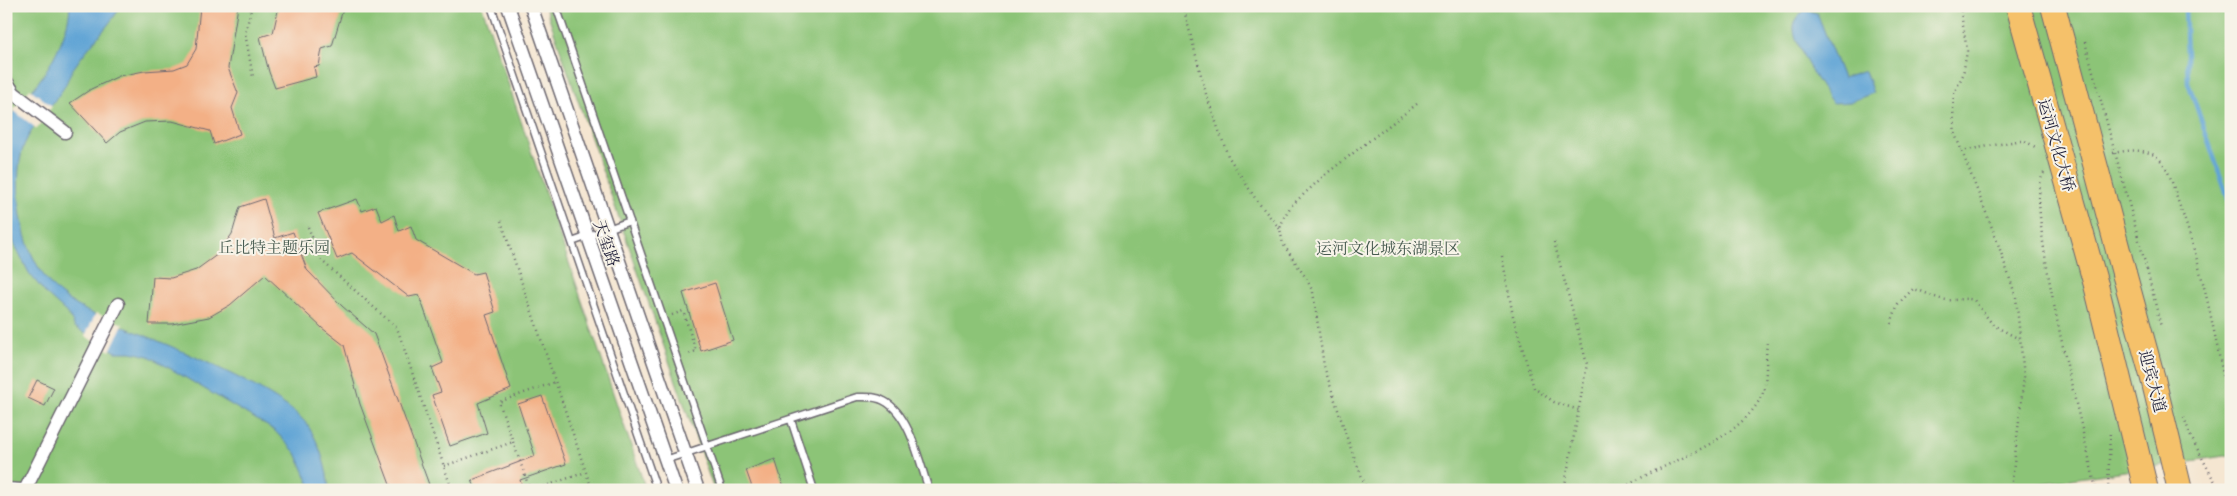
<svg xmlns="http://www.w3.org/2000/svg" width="2237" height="496" font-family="Cardo,'Noto Serif SC',serif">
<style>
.green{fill:#8cc477;stroke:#577359}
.water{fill:#60a4d5;stroke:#416388}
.pier{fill:#f5e6d1}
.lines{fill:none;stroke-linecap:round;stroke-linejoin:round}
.stream{stroke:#60a4d5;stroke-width:4.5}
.building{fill:#f3b086}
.lane-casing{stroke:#6c6770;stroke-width:9}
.street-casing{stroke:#6c6770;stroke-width:15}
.highway-casing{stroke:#6c6770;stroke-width:26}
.path{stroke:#6c6770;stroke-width:2.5;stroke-dasharray:1 4;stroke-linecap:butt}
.lane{stroke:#fff;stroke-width:6}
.street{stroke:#fff;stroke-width:12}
.highway{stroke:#f5c16b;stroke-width:24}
.highway-bridge-casing{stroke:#6c6770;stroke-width:26;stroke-linecap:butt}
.path-bridge{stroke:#6c6770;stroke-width:2.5;stroke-dasharray:1 4;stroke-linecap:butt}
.highway-bridge{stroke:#f5c16b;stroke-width:24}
.labels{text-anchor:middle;stroke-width:4;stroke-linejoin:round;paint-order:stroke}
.street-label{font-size:16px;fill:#22223b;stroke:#f7f3e8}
.park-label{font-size:16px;fill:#475b50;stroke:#f7f3e8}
</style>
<rect width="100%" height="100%" fill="#f7f3e8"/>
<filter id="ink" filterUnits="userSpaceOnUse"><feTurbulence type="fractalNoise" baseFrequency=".02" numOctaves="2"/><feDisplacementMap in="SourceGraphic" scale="10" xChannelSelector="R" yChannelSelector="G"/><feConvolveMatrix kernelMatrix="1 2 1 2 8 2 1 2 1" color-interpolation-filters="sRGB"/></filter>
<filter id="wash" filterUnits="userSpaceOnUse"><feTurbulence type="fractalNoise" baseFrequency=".0096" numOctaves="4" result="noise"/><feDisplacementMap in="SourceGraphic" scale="20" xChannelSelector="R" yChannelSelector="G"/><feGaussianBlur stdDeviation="1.12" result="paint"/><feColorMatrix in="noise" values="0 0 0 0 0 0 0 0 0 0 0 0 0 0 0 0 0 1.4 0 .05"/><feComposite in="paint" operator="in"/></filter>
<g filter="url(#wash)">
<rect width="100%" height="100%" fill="#f5e6d1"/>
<!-- green -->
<path class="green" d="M 6,6 L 482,6 L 646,490 L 6,490 Z
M 545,6 L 2231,6 L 2231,455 L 1999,490 L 714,490 Z"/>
<!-- water -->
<path class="water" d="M 70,6 L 121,6 C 108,28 89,45 75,66 C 69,73 68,82 63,89 C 51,108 33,124 24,145 C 16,167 18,194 21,216 C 25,242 34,265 51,285 C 70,307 103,318 129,329 C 169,345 286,393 308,426 C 320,444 327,468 329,490 L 312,490 L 296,453 L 274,430 L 149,356 L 131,352 L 116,352 L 75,327 L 68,314 L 46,294 L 29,273 L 14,243 L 6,202 L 6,120 C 34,93 68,46 70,6 Z
M 1805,10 L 1817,13 L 1843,78 L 1865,71 L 1873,93 L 1850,102 L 1833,103 C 1821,89 1796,48 1794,30 C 1793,21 1799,16 1805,10 Z"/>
<!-- pier -->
<path class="pier" d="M 30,89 L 52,106 L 37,129 L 13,110 Z
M 96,313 L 123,324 L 110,351 L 85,336 Z"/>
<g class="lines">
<!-- stream -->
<path class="stream" d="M 2185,6 L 2188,82 L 2231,207"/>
</g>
<g id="blocks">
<!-- building -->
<path class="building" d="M 200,6 L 238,6 L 228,68 L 238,93 L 232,108 L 240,134 L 214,144 L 210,131 L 172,121 L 145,122 L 120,132 L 107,143 L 70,103 L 91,89 L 119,76 L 144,71 L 174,69 L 187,64 L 196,49 Z
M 279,6 L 344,6 L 332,46 L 322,49 L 319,66 L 314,67 L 316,77 L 275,88 L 269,72 L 260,37 L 273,33 Z
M 264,199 L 275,238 L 293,232 L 307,270 L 342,306 L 374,334 L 431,490 L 392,490 L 360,404 L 344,345 L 322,328 L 265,275 L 230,305 L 209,317 L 172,324 L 149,324 L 153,277 L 171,278 L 196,270 L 218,254 L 232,234 L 240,207 Z
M 357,199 L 362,211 L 376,206 L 382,221 L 394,215 L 399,231 L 411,226 L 416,240 L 474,274 L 483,272 L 495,312 L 486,315 L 511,389 L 478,403 L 487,433 L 450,446 L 432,395 L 441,392 L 432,368 L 443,363 L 419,295 L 409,297 L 352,253 L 337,259 L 318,213 Z
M 715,283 L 733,340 L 701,351 L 683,293 Z
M 37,380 L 54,388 L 45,406 L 28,398 Z
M 542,396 L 566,464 L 520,480 L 523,490 L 476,490 L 472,480 L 535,456 L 518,404 Z
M 775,459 L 785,490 L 753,490 L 746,470 Z"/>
</g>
</g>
<g filter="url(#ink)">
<use href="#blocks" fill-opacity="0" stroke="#6c6770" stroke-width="1"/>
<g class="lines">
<!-- lane casing -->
<g class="lane-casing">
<path id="lane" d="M 491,6 L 657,490
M 556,6 L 722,490
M 572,242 L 630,221
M 791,420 L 814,490
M 665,460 L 857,397 C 866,397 876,396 884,401 C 910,414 920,464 929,490"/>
</g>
<!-- street casing -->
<g class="street-casing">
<path id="street" d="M 508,6 L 676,490
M 531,6 L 698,490
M 6,81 L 14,93 L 65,132
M 6,489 L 22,490
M 25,490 L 118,304"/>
</g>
<!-- highway casing -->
<g class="highway-casing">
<path id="highway" d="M 2124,273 L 2153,379 L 2180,490
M 2096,285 L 2146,490"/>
</g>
<!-- path -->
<path class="path" d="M 252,6 L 245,33 L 253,77
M 1183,6 L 1206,94 L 1228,156 L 1257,201 L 1280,229
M 1960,6 L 1967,51 L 1963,75 L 1954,93 L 1953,110 L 1955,134 L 1996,238 L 2016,297 L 2024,377 L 2011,490
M 1961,151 L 2017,141 L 2025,141 L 2037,148
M 2113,153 C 2129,150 2150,147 2162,162 C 2170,172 2174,189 2178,201 C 2204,270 2216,342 2231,415
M 2044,173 C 2021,201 2087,442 2096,490
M 501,221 L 592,490
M 308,227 L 322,261 L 397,328 L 452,490
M 1554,242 L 1587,364 L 1564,490
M 1502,256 L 1513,316 L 1534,388 L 1554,402 L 1579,410
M 2147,270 L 2161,327
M 672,315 L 683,311 L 696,351 L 686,355
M 1891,323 L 1898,304 L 1913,289 C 1925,291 1935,299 1947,300 C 1957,301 1964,297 1974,300 L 1993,325 L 2019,339
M 2184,417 L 2190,435 L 2219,490
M 444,466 L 513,442
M 530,490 L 499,402 L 555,382
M 534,490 L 586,472
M 1367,490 L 1348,441 L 1324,366 L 1313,292 L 1306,278 L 1283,244 L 1280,229 L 1284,217 L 1291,206 L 1326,174 L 1417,104
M 1620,490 C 1662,462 1740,443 1762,395 C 1768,381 1765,358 1767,342
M 2108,490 L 2110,430"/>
<!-- lane -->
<use href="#lane" class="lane"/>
<!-- street -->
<use href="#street" class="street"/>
<!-- highway -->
<use href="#highway" class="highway"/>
<!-- highway-bridge casing -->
<g class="highway-bridge-casing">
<path id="highway-bridge" d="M 2018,6 L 2096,285
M 2053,6 L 2124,273"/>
</g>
<!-- path-bridge -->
<path class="path-bridge" d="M 2085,42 L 2147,270"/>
<!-- highway-bridge -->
<use href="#highway-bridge" class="highway-bridge"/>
</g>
</g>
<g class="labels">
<!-- street labels -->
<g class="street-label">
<text transform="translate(2057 145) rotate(74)" y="6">运河文化大桥</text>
<text transform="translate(607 243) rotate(71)" y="6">天玺路</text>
<text transform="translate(2153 381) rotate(75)" y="6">迎宾大道</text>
</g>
<!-- park labels -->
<g class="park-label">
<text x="274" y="253">丘比特主题乐园</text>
<text x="1388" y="254">运河文化城东湖景区</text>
</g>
</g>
<!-- margin -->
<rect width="2237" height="496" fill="none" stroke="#f7f3e8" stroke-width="25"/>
</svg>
